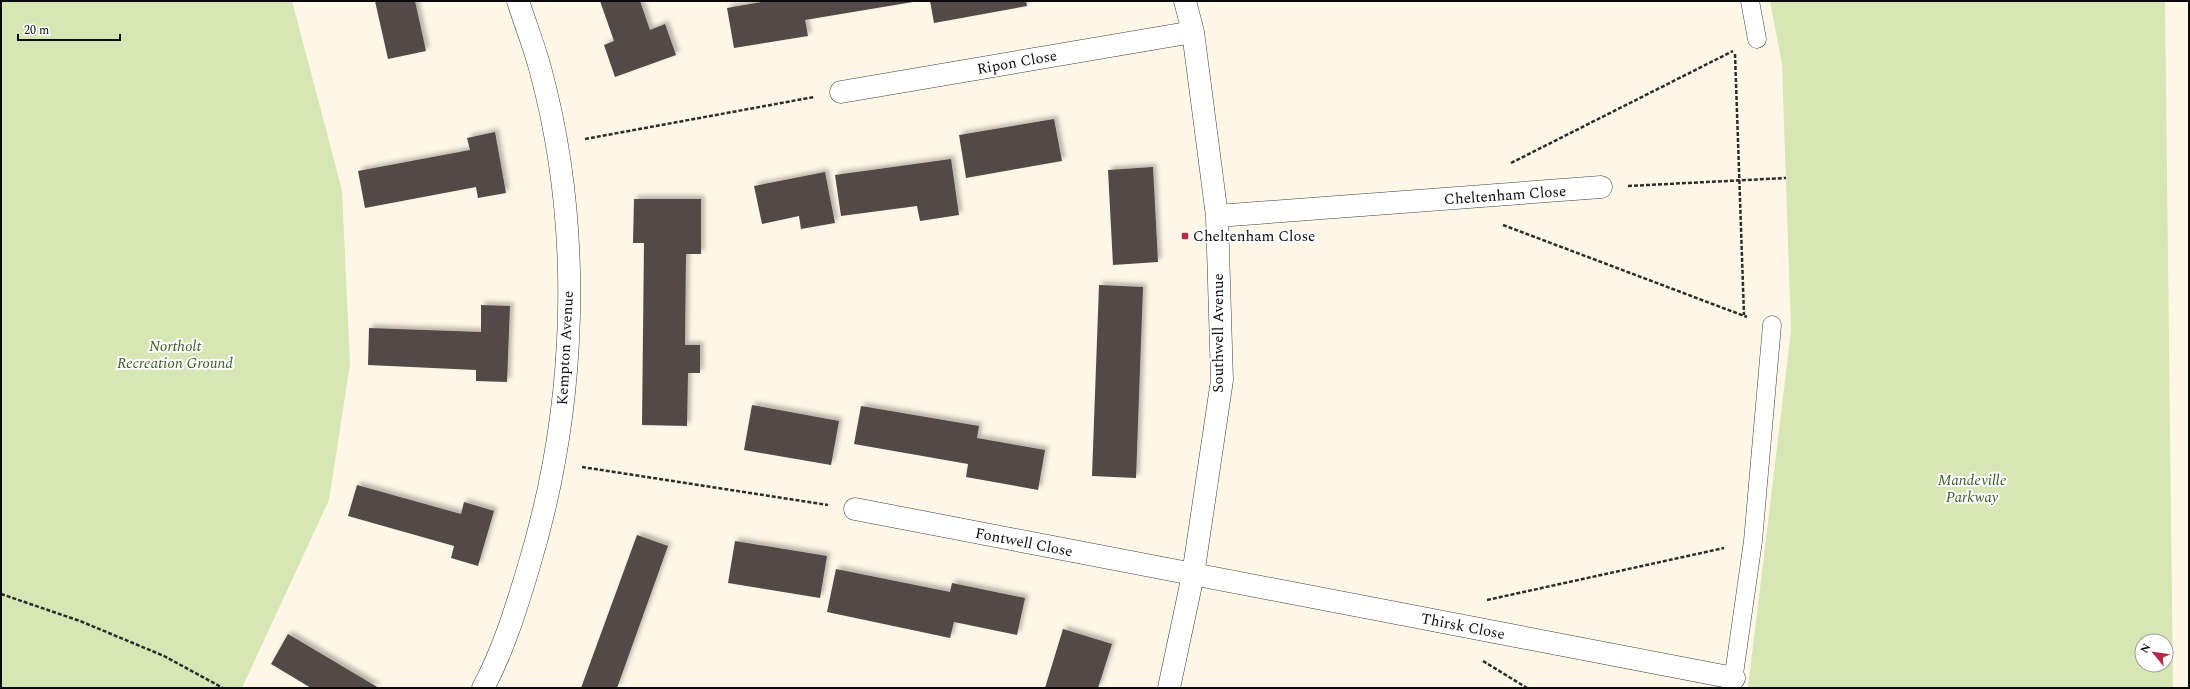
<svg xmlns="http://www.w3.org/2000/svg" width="2190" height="689" font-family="Spectral,serif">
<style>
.green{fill:#d6e6b4;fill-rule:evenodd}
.building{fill:#524a47;filter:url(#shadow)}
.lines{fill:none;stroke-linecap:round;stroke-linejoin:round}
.lane-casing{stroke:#3d3d3d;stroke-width:19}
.street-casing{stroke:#3d3d3d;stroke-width:23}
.path{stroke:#2c2c2c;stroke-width:2.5;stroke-dasharray:4 2;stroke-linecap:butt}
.lane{stroke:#fff;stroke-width:18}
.street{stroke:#fff;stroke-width:22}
.poi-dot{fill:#b42944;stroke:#fff;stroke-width:1.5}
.labels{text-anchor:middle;stroke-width:4;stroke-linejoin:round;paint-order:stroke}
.street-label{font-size:15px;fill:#0a0a0a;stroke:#fff}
.poi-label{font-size:15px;fill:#0a0a0a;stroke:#fff;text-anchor:start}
.park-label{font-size:15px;font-style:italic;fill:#355e1e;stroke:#fff}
</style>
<defs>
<filter id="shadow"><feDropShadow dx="3.5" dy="-3.5" stdDeviation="2" flood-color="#0004"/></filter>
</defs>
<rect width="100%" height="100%" fill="#fef7e8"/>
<!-- green -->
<path class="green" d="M 1,1 L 292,1 L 342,190 L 350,364 L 329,500 L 242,688 L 1,688 Z
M 1770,1 L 2165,1 L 2173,688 L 1748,688 L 1791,331 L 1782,64 ZM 2142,641 L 2166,641 L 2166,665 L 2142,665 Z"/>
<!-- building -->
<path class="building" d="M 375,1 L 415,1 L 426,51 L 388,59 Z
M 600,1 L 640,1 L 650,30 L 665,24 L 676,55 L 615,77 L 604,45 L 614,41 Z
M 767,1 L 913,1 L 913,2 L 805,20 L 808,36 L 734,48 L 727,8 Z
M 930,1 L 1026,1 L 1027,6 L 934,23 Z
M 1054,119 L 1062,161 L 966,178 L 959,135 Z
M 495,132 L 506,193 L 478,198 L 476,187 L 365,208 L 358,171 L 470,150 L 467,138 Z
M 951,159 L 959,215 L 920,221 L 917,206 L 841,216 L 835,175 Z
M 1153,167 L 1158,262 L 1113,265 L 1108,170 Z
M 825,172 L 835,223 L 801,229 L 799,216 L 762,224 L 754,186 Z
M 634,199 L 701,199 L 701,254 L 686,254 L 685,345 L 700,345 L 700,373 L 688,373 L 687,426 L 642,425 L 644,243 L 633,243 Z
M 1099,285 L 1143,287 L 1136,478 L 1092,476 Z
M 481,305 L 510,306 L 507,382 L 476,381 L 476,370 L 368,365 L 369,328 L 481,332 Z
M 752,405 L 839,421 L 831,465 L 744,450 Z
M 861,406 L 979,426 L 977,438 L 1045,450 L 1038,490 L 966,477 L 968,464 L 854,444 Z
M 357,485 L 461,514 L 464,502 L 494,511 L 478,566 L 451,558 L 454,546 L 348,516 Z
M 637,535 L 668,546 L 617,688 L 581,688 Z
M 735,541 L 827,556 L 820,598 L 728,583 Z
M 836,569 L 950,592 L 952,583 L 1025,598 L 1017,635 L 954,622 L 950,638 L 827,612 Z
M 1063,629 L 1112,644 L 1098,688 L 1045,688 Z
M 288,634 L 379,688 L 311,688 L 271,664 Z"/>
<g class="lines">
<!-- lane casing -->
<g class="lane-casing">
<path id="lane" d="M 1750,1 L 1757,39
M 1732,688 L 1753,541 L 1772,325"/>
</g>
<!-- street casing -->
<g class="street-casing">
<path id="street" d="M 841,92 L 1193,32
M 1217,216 L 1601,187
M 855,509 L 1734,678
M 483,688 C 503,651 516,609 528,569 C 577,409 584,230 540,68 C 534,46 525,23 518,1
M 1169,688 L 1193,575 L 1222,380 L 1217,216 L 1193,32 L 1185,1"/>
</g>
<!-- path -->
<path class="path" d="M 1735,54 L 1744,315
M 585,139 L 814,97
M 1511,163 L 1733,51
M 1628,186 L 1786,178
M 1503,225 L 1747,317
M 582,467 L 828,505
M 1,594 L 80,621 L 164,656 L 223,688
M 1487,600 L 1724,548
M 1483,661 L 1527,688"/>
<!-- lane -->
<use href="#lane" class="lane"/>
<!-- street -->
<use href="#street" class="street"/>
</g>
<!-- markers -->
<rect class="poi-dot" x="1181" y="232" width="8" height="8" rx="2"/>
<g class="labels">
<!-- street labels -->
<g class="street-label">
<text transform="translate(1017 62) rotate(-10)" y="5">Ripon Close</text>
<text transform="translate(1505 195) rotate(-4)" y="5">Cheltenham Close</text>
<text transform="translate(1218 333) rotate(-90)" y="5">Southwell Avenue</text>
<text transform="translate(565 348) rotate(-87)" y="5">Kempton Avenue</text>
<text transform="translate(1024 542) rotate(11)" y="5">Fontwell Close</text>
<text transform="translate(1463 626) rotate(11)" y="5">Thirsk Close</text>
</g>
<!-- poi labels -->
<g class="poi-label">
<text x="1193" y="241">Cheltenham Close</text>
</g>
<!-- park labels -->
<g class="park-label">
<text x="175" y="351">Northolt<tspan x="175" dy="17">Recreation Ground</tspan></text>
<text x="1972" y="485">Mandeville<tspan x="1972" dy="17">Parkway</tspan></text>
</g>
</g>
<!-- border -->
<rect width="2190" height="689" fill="none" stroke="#0a0a0a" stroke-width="4"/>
<!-- north arrow -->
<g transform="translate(2154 653) rotate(299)"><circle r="19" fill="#ffffff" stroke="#9d9d9d"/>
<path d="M0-3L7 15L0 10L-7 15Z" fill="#b42944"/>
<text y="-6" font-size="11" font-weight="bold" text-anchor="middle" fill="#0a0a0a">N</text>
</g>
<!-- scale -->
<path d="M18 34v6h102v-6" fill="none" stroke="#0a0a0a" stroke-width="2"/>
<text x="24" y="34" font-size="12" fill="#0a0a0a" stroke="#ffffff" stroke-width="3" paint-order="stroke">20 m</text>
</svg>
